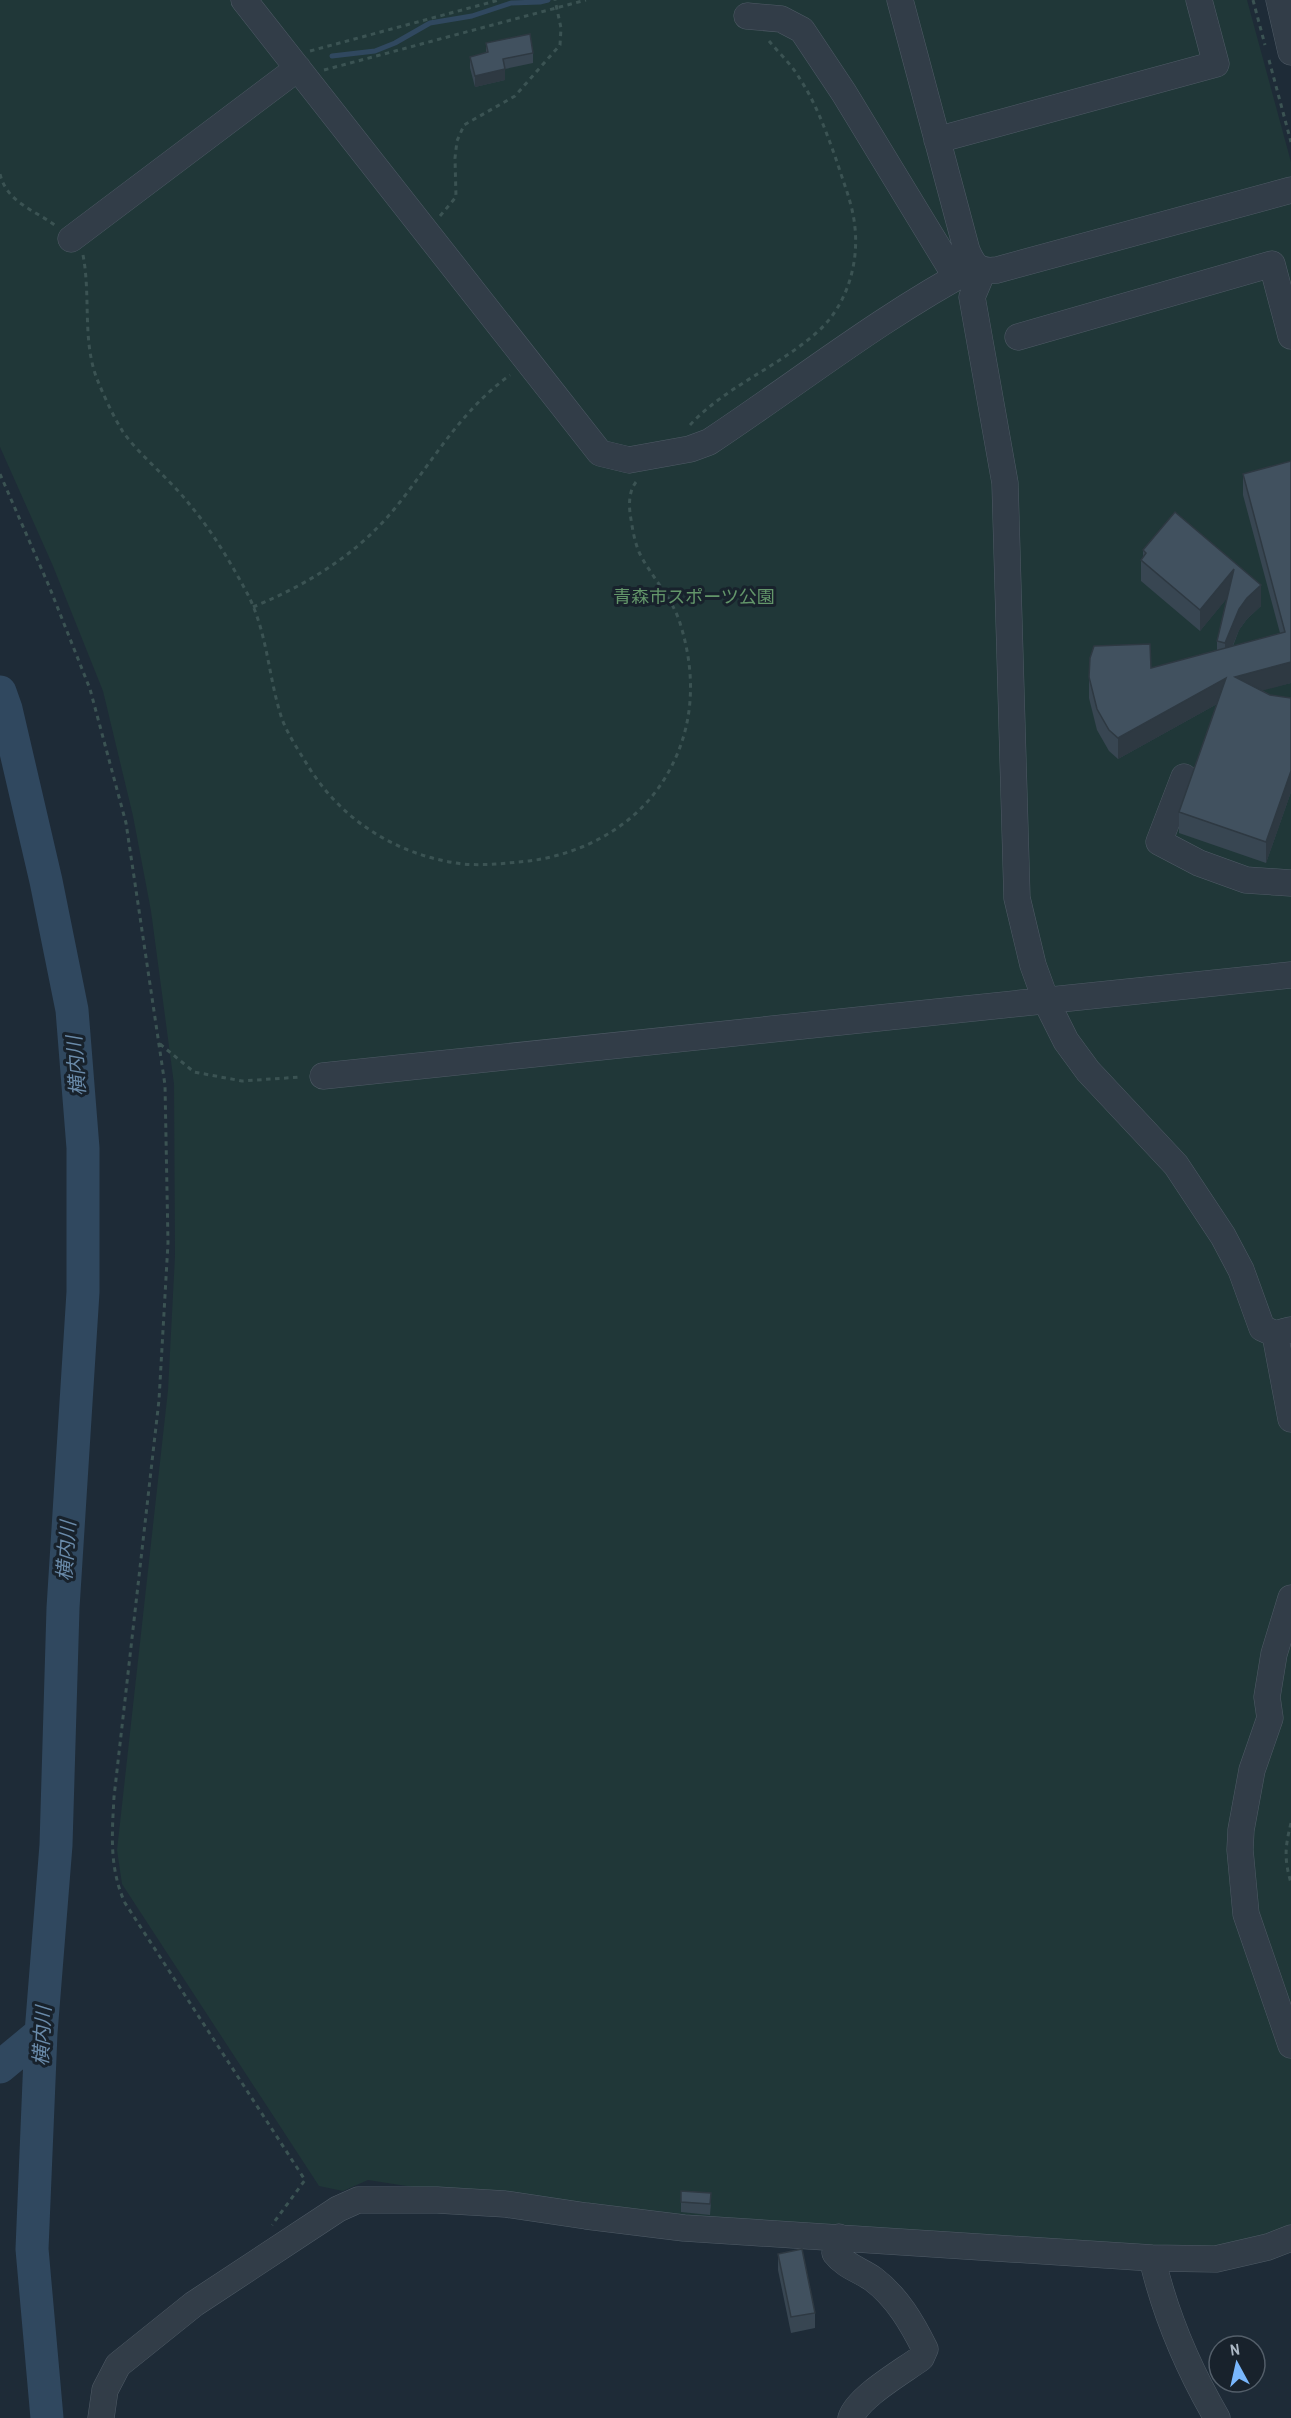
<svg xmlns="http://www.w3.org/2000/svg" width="1291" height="2418" font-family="'Archivo Narrow','Noto Sans JP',sans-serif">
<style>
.green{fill:#203738}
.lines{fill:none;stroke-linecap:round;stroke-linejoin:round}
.stream{stroke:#30485f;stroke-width:5}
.river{stroke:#30485f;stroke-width:33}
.minor-casing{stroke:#4f5b66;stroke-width:27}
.path{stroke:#3b5353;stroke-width:3;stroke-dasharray:4.5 4.5;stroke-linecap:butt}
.minor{stroke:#323d48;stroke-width:26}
.wall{fill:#384652}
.shaded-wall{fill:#2e3942}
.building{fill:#41515f;stroke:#2e3942;stroke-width:1.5}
.labels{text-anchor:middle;stroke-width:6;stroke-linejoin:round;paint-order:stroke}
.park-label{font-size:18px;fill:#63966a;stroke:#18222c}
.water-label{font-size:20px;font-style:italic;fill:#6a8baa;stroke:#18222c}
</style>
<rect width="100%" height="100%" fill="#1e2b37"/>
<!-- green -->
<path class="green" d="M 0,0 L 1247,0 L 1291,162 L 1291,2227 L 1277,2232 L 1210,2250 L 723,2222 L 413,2187 L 368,2180 L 343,2191 L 319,2186 L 122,1884 L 117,1850 L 168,1390 L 175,1256 L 174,1084 L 151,911 L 133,816 L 103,691 L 53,566 L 0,447 Z"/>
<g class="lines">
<!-- stream -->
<path class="stream" d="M 332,56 L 375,51 L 395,43 L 430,23 L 472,16 L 511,3 L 540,2 L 548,0"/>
<!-- river -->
<path class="river" d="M 0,692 L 6,709 L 46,881 L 72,1010 L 83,1148 L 83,1292 L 63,1608 L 56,1845 L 41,2033 L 32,2249 L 47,2418
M 0,2067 L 41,2033"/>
<!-- minor casing -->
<g class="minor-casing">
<path id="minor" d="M 244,0 L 600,453 L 629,460 L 690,449 L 709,442 C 798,383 881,317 975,267
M 900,0 L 967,251 C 974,267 979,272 997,270 L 1291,190
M 1279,0 L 1291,52
M 747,16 L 781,19 L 802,30 L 844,93 L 956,277
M 937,140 L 1216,64 L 1199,0
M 71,239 L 298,68
M 983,271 L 972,297 L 1005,483 L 1017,898 L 1033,965 L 1046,1001 L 1066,1041 L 1088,1071 L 1176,1165 L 1223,1236 L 1241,1270 L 1262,1328 L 1275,1334
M 1018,337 L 1272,264 L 1291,336
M 1184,777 L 1159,842 L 1199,863 L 1246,880 L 1291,883
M 323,1076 L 1291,975
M 1290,1330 L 1275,1334 L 1291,1419
M 1291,1598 L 1274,1654 L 1267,1697 L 1270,1718 L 1252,1770 L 1241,1830 L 1240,1850 L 1246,1914 L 1291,2045
M 839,2237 L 835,2253 C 845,2266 860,2270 873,2279 C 897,2297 912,2323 925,2349 L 921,2358 C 902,2372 858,2397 851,2418
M 1152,2258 C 1165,2314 1188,2368 1217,2418
M 101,2418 L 105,2390 L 118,2365 L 194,2304 L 338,2209 L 358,2200 L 437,2200 L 505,2204 L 586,2216 L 684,2228 L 1152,2258 L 1216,2259 L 1268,2247 L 1291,2238"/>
</g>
<!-- path -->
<path class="path" d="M 1253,0 L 1265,45
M 310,51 L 499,0
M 1269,60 L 1291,142
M 324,70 L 586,0
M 0,174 C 7,203 35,210 56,226
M 440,216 L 456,197 L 455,158 L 457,141 L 464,125 L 515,96 L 560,45 L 561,28 L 555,0
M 83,255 C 91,296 82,340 97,379 C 104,396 113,416 123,432 C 142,458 170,479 190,505 C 212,531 231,563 247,593 C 268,633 268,677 282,719 C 288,735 299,751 308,766 C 342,821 398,856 463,864 C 485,866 507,863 529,861 C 583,854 636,826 665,778 C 695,729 697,674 679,620 C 670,595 650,575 639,552 C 634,540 632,526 630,513 C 629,503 629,491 636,482
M 690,425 C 725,387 776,368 815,334 C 845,309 859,267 855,228 C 853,205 844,184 837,162 C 827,134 817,105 800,79 C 792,65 779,53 769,41
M 0,474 L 49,586 L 90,689 L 126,823 L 165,1085 L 168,1243 L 159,1400 L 114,1797 C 112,1834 109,1868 125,1903 L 305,2180 L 272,2225
M 253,607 C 311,583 361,552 400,502 C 436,456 462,410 510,375
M 160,1044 L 194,1072 L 242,1081 L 301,1077
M 1291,1823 C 1285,1847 1284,1859 1291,1883"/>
<!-- minor -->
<use href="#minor" class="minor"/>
</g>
<!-- wall -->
<path class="wall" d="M 486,43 L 533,53 L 533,63 L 505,69 L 505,80 L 475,87 L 470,68 L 470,57 L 486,53 Z
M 1291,461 L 1291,683 L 1262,690 L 1270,695 L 1291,698 L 1291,792 L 1266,863 L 1179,833 L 1179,812 L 1217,704 L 1118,759 L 1109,751 L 1097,730 L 1089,698 L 1089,677 L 1151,668 L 1217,650 L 1217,641 L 1227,598 L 1200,631 L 1141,581 L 1141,560 L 1143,558 L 1143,550 L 1261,606 L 1247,619 L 1239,630 L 1233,646 L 1280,633 L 1243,495 L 1243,474 Z
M 681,2202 L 711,2203 L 710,2215 L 681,2212 Z
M 778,2254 L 815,2313 L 815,2328 L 791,2333 L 778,2270 Z"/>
<!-- shaded-wall -->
<path class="shaded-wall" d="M 505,69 L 505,80 L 475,87 L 475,76 Z
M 1234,569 L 1234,590 L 1200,631 L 1200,610 Z
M 1261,585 L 1261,606 L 1247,619 L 1239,630 L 1225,664 L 1225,643 L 1239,609 L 1247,598 Z
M 1291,662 L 1291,683 L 1235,698 L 1235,677 Z
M 1226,678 L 1226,699 L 1118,759 L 1118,738 Z
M 1291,771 L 1291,792 L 1266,863 L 1266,842 Z"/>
<!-- building -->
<path class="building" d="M 530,34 L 533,53 L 503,59 L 505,69 L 475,76 L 470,57 L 488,52 L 486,43 Z
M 1291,461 L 1291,662 L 1235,677 L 1270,695 L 1291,698 L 1291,771 L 1266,842 L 1179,812 L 1226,678 L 1118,738 L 1109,730 L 1097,709 L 1089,677 L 1090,658 L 1094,646 L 1150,644 L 1151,668 L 1285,632 L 1243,474 Z
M 1175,512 L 1261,585 L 1247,598 L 1239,609 L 1225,643 L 1217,641 L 1234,569 L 1200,610 L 1141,560 L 1146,553 L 1143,550 Z
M 681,2191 L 711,2193 L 710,2204 L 681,2202 Z
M 802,2249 L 815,2313 L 791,2317 L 778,2254 Z"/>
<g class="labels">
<!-- park labels -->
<g class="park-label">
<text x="694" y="603">青森市スポーツ公園</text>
</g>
<!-- water labels -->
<g class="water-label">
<text transform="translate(76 1066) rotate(-94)" y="7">横内川</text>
<text transform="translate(66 1551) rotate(-86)" y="7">横内川</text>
<text transform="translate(42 2036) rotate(-87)" y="7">横内川</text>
</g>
</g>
<!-- north arrow -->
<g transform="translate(1237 2364) rotate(352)"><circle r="28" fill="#18222c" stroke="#535e69" stroke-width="1.5"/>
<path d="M0-4.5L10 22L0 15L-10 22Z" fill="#79b7fd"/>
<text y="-9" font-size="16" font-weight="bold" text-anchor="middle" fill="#acb8c5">N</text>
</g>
</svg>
